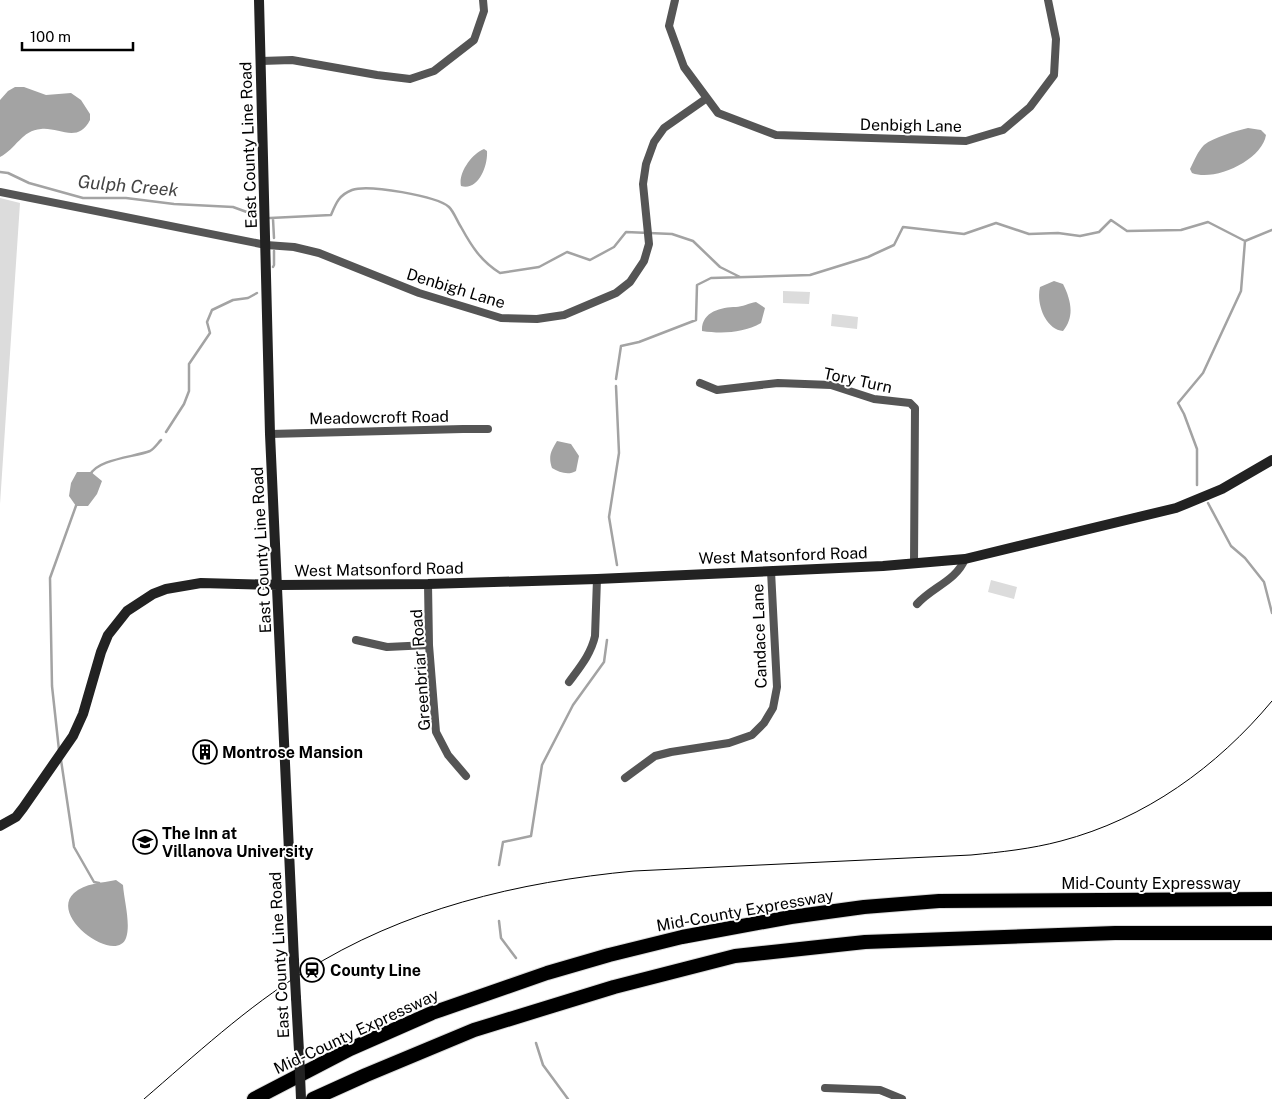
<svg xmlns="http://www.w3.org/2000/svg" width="1272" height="1099" font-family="'Public Sans',sans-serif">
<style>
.green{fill:#dcdcdc}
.water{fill:#a3a3a3}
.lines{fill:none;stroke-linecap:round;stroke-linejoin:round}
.stream{stroke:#a3a3a3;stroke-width:2.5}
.highway-casing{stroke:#dbdbdb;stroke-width:16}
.street{stroke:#555;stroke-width:8}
.secondary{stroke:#222;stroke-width:10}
.highway{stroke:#000;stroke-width:14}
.tram{stroke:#000;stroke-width:1}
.secondary-bridge{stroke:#222;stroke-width:10}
.labels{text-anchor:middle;stroke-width:4;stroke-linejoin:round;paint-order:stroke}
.street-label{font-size:16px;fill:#000;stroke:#fff}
.poi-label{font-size:16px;font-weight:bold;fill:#000;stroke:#fff;text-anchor:start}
.water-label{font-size:18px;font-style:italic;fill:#444;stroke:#fff}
</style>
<rect width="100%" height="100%" fill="#fff"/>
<!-- green -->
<path class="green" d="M 0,198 L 20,203 L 0,504 Z
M 783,291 L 810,292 L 809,304 L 783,303 Z
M 832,314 L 858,317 L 857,329 L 831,326 Z
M 991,580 L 1017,587 L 1014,599 L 988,592 Z"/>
<!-- water -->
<path class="water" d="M 15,87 L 24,87 L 46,95 L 71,93 L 81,100 L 90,114 L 90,120 C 78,144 59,127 41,129 C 22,130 16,149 0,157 L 0,100 L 8,91 Z
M 1248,128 L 1261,130 L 1266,135 C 1262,160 1215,182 1192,173 L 1190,169 C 1194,161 1198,151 1204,145 C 1214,137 1236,131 1248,128 Z
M 484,149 L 487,151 C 488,165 479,191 461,186 C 458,174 471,154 484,149 Z
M 1054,281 L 1063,284 C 1071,300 1075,316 1063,331 C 1045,329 1036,303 1040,287 Z
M 756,302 L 765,308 L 761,323 C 743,333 722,334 702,331 C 701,312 721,307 736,307 C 742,307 749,303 756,302 Z
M 557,441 L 571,444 L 579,456 L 576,471 C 568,476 559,472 552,468 C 548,456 551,451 557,441 Z
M 77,472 L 91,472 L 102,481 L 97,494 L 88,506 L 76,506 L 69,496 L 71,483 Z
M 116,880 L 123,885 C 124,900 131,924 126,938 C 116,965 48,917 74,893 C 85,883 102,883 116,880 Z"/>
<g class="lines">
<!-- stream -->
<path class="stream" d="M 0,172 L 8,173 L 29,183 L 83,198 L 126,198 L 174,204 L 233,207 L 255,215
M 270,218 L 331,215 C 336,203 339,195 352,190 C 368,184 437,196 449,207 C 454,212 457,221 461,227 C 472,247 481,261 500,273 L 539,267 L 567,252 L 590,260 L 614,247 L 626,232 L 672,234 L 693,241 L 720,267 L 740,277
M 273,219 L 274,238
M 273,267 L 274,265 L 274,251
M 616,379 L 621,346 L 639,342 L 696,320 L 697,285 L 711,278 L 810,275 L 868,257 L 894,245 L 903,227 L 964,234 L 996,223 L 1029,234 L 1058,233 L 1080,236 L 1099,232 L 1111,220 L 1127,231 L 1181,230 L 1208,222 L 1245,241 L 1272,230
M 616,386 L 619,453 L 609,517 L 617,565
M 166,432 L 184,404 L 189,391 L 189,364 L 210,333 L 207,322 L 212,310 L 233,300 L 248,298 L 257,293
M 90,475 C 97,459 135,457 150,451 C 154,449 158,443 161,440
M 1197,485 L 1197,449 L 1184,414 L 1178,403 L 1203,373 L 1241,291 L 1245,241
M 1208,503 L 1231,546 L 1245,558 L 1264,582 L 1272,613
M 59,750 L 52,686 L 50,578 L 77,503
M 61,760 L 74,847 L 94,882 L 99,883
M 499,865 L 503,842 L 531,836 L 542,765 L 573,705 L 604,662 L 607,640
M 499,921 L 501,938 L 516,958
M 536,1043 L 543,1065 L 568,1099"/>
<!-- highway casing -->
<g class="highway-casing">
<path id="highway" d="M 254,1099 L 350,1049 L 432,1013 L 547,973 L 609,955 L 682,937 L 791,917 L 864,907 L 939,901 L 1272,899
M 313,1099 L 366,1075 L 474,1030 L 614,987 L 735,956 L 865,942 L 1115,933 L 1272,933"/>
</g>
<!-- street -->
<path class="street" d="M 675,0 L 669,26 L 684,67 L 718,113 L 776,135 L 966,141 L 1003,130 L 1030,107 L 1054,75 L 1056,39 L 1048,0
M 261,61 L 292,60 L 377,75 L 410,79 L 434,71 L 474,40 L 484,11 L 483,0
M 0,192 L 266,245 L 294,247 L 319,253 L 419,293 L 501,318 L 537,319 L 564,315 L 616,293 L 630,282 L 644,261 L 649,244 L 643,184 L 646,164 L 654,142 L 664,128 L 707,98
M 700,383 L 717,390 L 778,383 L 831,385 L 874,399 L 910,403 L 915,408 L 914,564
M 270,434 L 463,429 L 488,429
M 428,584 L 429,645 L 436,732 L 448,755 L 466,776
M 917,604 C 932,587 956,581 965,559
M 356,640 L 387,647 L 429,645
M 569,682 C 580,667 591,654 595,636 L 597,579
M 625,778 L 655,756 L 671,752 L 729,743 L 752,735 L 764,723 L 773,708 L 777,687 L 771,571
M 825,1088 L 880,1090 L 902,1099"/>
<!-- secondary -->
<path class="secondary" d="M 259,0 L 270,434 L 294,961
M 0,826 L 16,817 L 23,808 L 73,736 L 83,714 L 101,652 L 108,635 L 127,611 L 153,594 L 166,589 L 201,583 L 278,585 L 428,584 L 597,579 L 883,566 L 965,559 L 1176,508 L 1222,489 L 1272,460
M 296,998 L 299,1051"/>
<!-- highway -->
<use href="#highway" class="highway"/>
<!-- tram -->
<path class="tram" d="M 144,1099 C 194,1056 248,1006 304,972 C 403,909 518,882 634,871 L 971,855 C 1001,852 1031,849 1061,841 C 1145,819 1217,767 1272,701"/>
<!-- secondary-bridge -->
<path class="secondary-bridge" d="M 294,961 L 296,998
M 299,1051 L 301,1099"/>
</g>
<!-- icons -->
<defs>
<g id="building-ring" transform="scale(1.25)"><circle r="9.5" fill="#fff" stroke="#000" stroke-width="1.5"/><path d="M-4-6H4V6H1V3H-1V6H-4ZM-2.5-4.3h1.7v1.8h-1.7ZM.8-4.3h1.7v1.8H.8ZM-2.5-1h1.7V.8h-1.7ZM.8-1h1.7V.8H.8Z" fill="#000"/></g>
<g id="university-ring" transform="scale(1.25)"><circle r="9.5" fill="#fff" stroke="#000" stroke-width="1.5"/><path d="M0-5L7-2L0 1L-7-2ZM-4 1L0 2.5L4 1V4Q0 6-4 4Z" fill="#000"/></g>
<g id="station-ring" transform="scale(1.25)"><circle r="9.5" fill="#fff" stroke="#000" stroke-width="1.5"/><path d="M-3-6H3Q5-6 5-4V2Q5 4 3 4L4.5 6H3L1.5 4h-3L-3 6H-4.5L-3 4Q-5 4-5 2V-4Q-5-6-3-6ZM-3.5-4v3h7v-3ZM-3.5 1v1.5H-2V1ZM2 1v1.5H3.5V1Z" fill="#000"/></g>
</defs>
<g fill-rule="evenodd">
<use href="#building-ring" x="205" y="752"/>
<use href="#university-ring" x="145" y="842"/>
<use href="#station-ring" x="312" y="970"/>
</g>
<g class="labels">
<!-- street labels -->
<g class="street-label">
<text transform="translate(911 125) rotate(1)" y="6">Denbigh Lane</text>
<text transform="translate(248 145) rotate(-92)" y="6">East County Line Road</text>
<text transform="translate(456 288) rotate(17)" y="6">Denbigh Lane</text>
<text transform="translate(858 380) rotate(12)" y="6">Tory Turn</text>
<text transform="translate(379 417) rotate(-1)" y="6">Meadowcroft Road</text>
<text transform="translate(261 550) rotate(-93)" y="6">East County Line Road</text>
<text transform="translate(783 555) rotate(-2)" y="6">West Matsonford Road</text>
<text transform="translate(379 569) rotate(-1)" y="6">West Matsonford Road</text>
<text transform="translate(759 636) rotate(-92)" y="6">Candace Lane</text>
<text transform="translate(420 670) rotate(-94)" y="6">Greenbriar Road</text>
<text x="1151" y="889">Mid-County Expressway</text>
<text transform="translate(745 910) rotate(-10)" y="6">Mid-County Expressway</text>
<text transform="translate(279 955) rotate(-93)" y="6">East County Line Road</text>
<text transform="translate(356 1031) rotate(-25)" y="6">Mid-County Expressway</text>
</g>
<!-- poi labels -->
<g class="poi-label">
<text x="222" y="758">Montrose Mansion</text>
<text x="162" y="839">The Inn at<tspan x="162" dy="18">Villanova University</tspan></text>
<text x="330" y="976">County Line</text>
</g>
<!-- water labels -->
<g class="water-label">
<text transform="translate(128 186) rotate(5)" y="6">Gulph Creek</text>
</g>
</g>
<!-- scale -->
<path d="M22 42v8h111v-8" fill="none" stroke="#000000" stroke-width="2.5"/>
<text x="30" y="42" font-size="15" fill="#000000" stroke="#ffffff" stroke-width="4" paint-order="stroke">100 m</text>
</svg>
